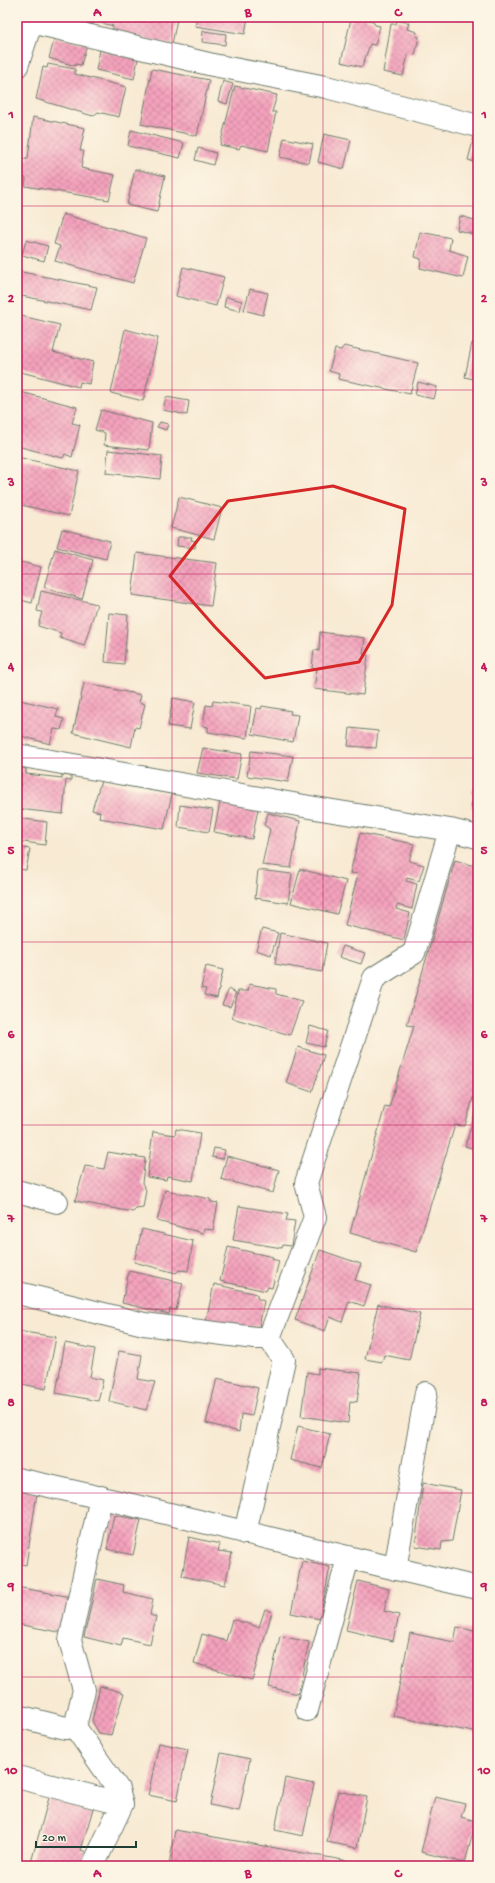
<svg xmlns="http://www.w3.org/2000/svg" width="495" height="1883" font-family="'Gochi Hand',sans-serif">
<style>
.building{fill:url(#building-cross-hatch)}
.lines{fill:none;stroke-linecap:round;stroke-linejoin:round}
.minor-casing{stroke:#6b7a6c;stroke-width:24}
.minor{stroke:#fff;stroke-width:22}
.marked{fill:none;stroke:#d62828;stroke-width:3;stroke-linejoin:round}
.grid{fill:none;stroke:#c2185b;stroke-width:1;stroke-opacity:0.55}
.neatline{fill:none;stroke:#c2185b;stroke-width:1.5}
.grid-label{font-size:13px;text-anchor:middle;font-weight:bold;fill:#c2185b}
</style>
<defs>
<pattern id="building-cross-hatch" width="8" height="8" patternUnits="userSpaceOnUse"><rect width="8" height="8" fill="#f5a2bd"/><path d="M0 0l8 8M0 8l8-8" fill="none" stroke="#c6859a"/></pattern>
</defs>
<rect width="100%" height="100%" fill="#fcf5e5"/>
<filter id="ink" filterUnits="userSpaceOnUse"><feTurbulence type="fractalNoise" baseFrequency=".025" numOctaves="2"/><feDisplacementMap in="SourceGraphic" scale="8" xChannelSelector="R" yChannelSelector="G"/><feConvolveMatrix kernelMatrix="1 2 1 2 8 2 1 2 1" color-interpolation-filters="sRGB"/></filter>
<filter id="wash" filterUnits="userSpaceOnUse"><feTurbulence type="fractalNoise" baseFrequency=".012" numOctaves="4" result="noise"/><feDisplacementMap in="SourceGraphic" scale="16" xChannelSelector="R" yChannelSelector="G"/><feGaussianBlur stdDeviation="0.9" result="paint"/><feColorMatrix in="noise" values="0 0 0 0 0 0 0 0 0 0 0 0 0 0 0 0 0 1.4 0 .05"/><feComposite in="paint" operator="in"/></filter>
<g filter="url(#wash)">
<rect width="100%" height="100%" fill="#f8ead3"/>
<g id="blocks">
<!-- building -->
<path class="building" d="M 72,17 L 166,17 L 177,19 L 172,44 L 112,32 L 113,26 L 95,21 L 93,24 L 71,19 Z
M 197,17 L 248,17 L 245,34 L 195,26 Z
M 357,17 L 365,17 L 365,19 L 373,21 L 375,25 L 380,26 L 375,45 L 370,44 L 362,67 L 341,62 L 351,19 Z
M 397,20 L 409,23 L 407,29 L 417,32 L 416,36 L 419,37 L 415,55 L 408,54 L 403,76 L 383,72 L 391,24 L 396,24 Z
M 203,31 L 226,34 L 225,45 L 202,42 Z
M 55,37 L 87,44 L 81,65 L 76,64 L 75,66 L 49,58 Z
M 100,50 L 138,59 L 134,79 L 96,70 Z
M 48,64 L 75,69 L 75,74 L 126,87 L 119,117 L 98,112 L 93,116 L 36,99 L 43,67 L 47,68 Z
M 152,69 L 209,80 L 197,136 L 141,124 Z
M 223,81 L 233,84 L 227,104 L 218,101 Z
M 235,86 L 277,95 L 272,112 L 276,112 L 268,151 L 241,145 L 239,149 L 220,145 Z
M 33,117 L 85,128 L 80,151 L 84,151 L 81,168 L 115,175 L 109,200 L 25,186 L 26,178 L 17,177 L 19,159 L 28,159 Z
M 131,130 L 184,143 L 180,158 L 128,146 Z
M 324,134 L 351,140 L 344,169 L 318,162 Z
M 474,137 L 478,138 L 478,163 L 468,160 Z
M 284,138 L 313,144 L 309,163 L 280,157 Z
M 198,148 L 216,153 L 213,165 L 195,160 Z
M 135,169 L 165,176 L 157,212 L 127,205 Z
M 63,214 L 146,238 L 133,283 L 55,261 L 60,246 L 54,244 Z
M 460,216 L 478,221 L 478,235 L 457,230 Z
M 420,232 L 451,238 L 449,250 L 468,256 L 463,278 L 420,268 L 421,259 L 415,257 Z
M 26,240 L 48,246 L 44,261 L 22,255 Z
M 183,267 L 224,277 L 216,306 L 176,296 Z
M 17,271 L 97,287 L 91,310 L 17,295 Z
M 250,289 L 268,293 L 263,315 L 244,310 Z
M 226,297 L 242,301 L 240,311 L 224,307 Z
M 17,315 L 60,325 L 53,352 L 93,362 L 89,384 L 80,382 L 79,387 L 17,371 Z
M 125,329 L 158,338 L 143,401 L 111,393 Z
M 472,343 L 478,343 L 478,380 L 465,377 Z
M 344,346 L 418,363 L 410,394 L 338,379 L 339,374 L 329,371 L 335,349 L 341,350 Z
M 418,382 L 437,387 L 434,399 L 415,395 Z
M 17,391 L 77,407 L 72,423 L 80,425 L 72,457 L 65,454 L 63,458 L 17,446 Z
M 166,397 L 189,401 L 187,415 L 163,410 Z
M 101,410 L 152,423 L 149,450 L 104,445 L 105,433 L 95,430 Z
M 160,422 L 168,424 L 166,430 L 157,427 Z
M 108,450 L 162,456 L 160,479 L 106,473 Z
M 17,457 L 79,471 L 69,516 L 17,504 Z
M 179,497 L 222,508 L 214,539 L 171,528 Z
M 62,529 L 110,541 L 106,559 L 57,547 Z
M 178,537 L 192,537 L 191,540 L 196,541 L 195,548 L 177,546 Z
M 55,549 L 93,560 L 82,599 L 44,587 Z
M 137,553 L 217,563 L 211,606 L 132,595 Z
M 17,561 L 41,567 L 32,603 L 17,599 Z
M 41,591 L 97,604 L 84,646 L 60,638 L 61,633 L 38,626 L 42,612 L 37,611 Z
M 109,613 L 128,615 L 124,664 L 105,662 Z
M 320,632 L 365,638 L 363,654 L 368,655 L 363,695 L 314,689 L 317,669 L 312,668 L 314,650 L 319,651 Z
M 84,683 L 141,695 L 139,702 L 145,704 L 139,728 L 135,727 L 131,747 L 73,733 Z
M 173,698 L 195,702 L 190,729 L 168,726 Z
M 20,700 L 58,709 L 56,717 L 64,719 L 61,730 L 54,729 L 50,744 L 17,735 L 17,716 Z
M 213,701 L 251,706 L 247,738 L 208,732 L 208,727 L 203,726 L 206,705 L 212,706 Z
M 262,706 L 291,711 L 290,714 L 298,715 L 293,742 L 252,734 L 257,708 L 261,709 Z
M 350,728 L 378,731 L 376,748 L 348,746 Z
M 203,748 L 242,754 L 237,779 L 197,773 Z
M 251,751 L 293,756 L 288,782 L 247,776 Z
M 22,768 L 26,769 L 26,774 L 62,778 L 62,775 L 71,776 L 71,781 L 66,780 L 63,814 L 18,809 Z
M 478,776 L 478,809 L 471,807 L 474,794 L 472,793 Z
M 101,781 L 172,794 L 164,829 L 99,818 L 100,812 L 92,810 Z
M 220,802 L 258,809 L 252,839 L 214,832 Z
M 180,805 L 213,810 L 209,832 L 178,827 Z
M 268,813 L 300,821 L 291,868 L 262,865 L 270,829 L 264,825 Z
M 17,818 L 47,822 L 45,845 L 17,841 Z
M 360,833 L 414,844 L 409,861 L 424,865 L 419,881 L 407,878 L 406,881 L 417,884 L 412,909 L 397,905 L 396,909 L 410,913 L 404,940 L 345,925 L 358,874 L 350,873 Z
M 17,847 L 30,849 L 26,870 L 17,869 Z
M 455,860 L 478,867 L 478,1081 L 465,1126 L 455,1125 L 416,1252 L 350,1233 L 385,1106 L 389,1107 L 414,1026 L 407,1025 Z
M 300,869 L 346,881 L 337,914 L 291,903 Z
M 258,870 L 292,874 L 288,903 L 255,898 Z
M 262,929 L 278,933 L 271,955 L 256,950 Z
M 280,933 L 327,943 L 322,972 L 275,964 Z
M 343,946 L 365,953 L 361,964 L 339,957 Z
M 206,966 L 223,970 L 217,998 L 204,995 L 206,989 L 201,988 Z
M 249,984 L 276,989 L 276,994 L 302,1001 L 290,1035 L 232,1018 L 238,991 L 248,991 Z
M 229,989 L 236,993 L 230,1007 L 222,1005 Z
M 310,1026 L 328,1031 L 324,1047 L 306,1043 Z
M 298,1047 L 324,1055 L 312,1092 L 286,1083 Z
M 478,1104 L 478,1150 L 465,1146 Z
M 176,1129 L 200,1133 L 193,1181 L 167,1176 L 166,1180 L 147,1177 L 153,1132 L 175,1135 Z
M 214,1148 L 225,1150 L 223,1159 L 212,1157 Z
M 108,1152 L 145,1158 L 142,1183 L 146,1190 L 143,1208 L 136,1209 L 133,1212 L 75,1201 L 85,1166 L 104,1169 Z
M 227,1156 L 279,1170 L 273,1193 L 221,1179 Z
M 165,1190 L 210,1199 L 211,1202 L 218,1203 L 213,1230 L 204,1229 L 203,1233 L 157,1221 Z
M 239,1206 L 288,1214 L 286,1220 L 295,1221 L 291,1246 L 283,1245 L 282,1248 L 233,1240 Z
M 142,1229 L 193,1241 L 188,1271 L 179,1270 L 176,1273 L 134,1262 Z
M 228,1247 L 273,1257 L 272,1259 L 279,1261 L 272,1288 L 268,1287 L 266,1291 L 220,1281 Z
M 320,1250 L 361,1264 L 355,1280 L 371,1285 L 364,1306 L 349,1301 L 342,1322 L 330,1317 L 325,1331 L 295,1320 Z
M 129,1271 L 183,1283 L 176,1310 L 170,1309 L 169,1314 L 122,1303 Z
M 214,1284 L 257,1294 L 257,1298 L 264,1301 L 259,1327 L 251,1326 L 250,1330 L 206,1321 Z
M 378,1304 L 420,1314 L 409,1360 L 384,1355 L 382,1362 L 365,1359 Z
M 17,1331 L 56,1337 L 46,1389 L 17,1383 Z
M 65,1343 L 95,1349 L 90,1377 L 103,1380 L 98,1401 L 56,1393 Z
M 119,1351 L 142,1355 L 138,1379 L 155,1382 L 146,1410 L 109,1401 Z
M 318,1368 L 361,1373 L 357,1402 L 350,1401 L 348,1423 L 301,1416 L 307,1372 L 318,1374 Z
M 217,1378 L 258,1388 L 252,1416 L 241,1414 L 239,1432 L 206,1423 Z
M 298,1426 L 330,1434 L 322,1468 L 290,1460 Z
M 423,1483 L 461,1490 L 452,1541 L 442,1542 L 441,1550 L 415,1546 Z
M 17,1489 L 37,1493 L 26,1565 L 17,1563 Z
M 114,1515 L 141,1520 L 133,1555 L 107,1549 Z
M 189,1537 L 220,1544 L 218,1551 L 232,1553 L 225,1585 L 182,1576 Z
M 477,1545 L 478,1545 L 478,1558 L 475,1557 Z
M 302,1561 L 330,1567 L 320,1619 L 291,1613 Z
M 97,1579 L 124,1585 L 123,1592 L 153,1599 L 150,1615 L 156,1617 L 150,1644 L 123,1638 L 121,1646 L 84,1637 Z
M 358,1581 L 389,1589 L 384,1611 L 399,1615 L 393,1641 L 346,1630 Z
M 17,1587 L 71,1597 L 64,1633 L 17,1624 Z
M 265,1609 L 272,1612 L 252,1680 L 194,1663 L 202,1634 L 226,1641 L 232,1619 L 259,1627 Z
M 476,1620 L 478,1621 L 478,1733 L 393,1716 L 410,1633 L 454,1642 L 457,1627 L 474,1631 Z
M 280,1636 L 309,1642 L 298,1694 L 269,1687 Z
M 100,1686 L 124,1693 L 111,1735 L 99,1733 L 92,1721 Z
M 159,1743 L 188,1749 L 177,1801 L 148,1795 Z
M 221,1753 L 250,1759 L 239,1811 L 210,1805 Z
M 285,1778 L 314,1784 L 303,1836 L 275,1830 Z
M 338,1791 L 367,1797 L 357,1848 L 327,1842 Z
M 50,1794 L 94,1805 L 81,1850 L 86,1852 L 82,1866 L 30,1866 Z
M 435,1797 L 465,1804 L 461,1817 L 476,1821 L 465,1863 L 421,1852 Z
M 175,1830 L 371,1865 L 370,1866 L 169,1866 Z"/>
</g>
</g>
<g filter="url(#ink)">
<use href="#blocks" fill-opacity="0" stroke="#6b7a6c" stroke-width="1"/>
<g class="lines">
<!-- minor casing -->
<g class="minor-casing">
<path id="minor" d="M 31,22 L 213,65 L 326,87 L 478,126
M 17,66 L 33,17
M 17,755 L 321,809 L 450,830 L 478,837
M 17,1191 L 57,1202
M 18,1293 L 144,1324 L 255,1338 L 269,1338 L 315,1217 L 306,1183 L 374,978 L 414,953 L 450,830
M 17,1479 C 171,1512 324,1553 478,1588
M 245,1533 L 284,1360 L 269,1338
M 395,1569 L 426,1393
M 307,1710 L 348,1558
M 17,1716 L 66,1728 L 75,1727
M 17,1777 L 122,1804
M 93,1866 L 122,1804 L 118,1789 L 75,1727 L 84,1690 L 70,1640 L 101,1497"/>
</g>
<!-- minor -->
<use href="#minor" class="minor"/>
</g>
</g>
<!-- marked area -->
<path class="marked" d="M 333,486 L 405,509 L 392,605 L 359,662 L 265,678 L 215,627 L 170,576 L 228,501 Z"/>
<!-- grid -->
<path class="grid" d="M 172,17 L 172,1866M 323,17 L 323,1866M 17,206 L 478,206M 17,390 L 478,390M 17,574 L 478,574M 17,758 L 478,758M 17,942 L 478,942M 17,1125 L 478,1125M 17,1309 L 478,1309M 17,1493 L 478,1493M 17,1677 L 478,1677"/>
<!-- margin -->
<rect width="495" height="1883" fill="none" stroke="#fcf5e5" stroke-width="44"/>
<!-- scale -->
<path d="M36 1841v6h100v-6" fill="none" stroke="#1f3d34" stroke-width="2"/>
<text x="42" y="1841" font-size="12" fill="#1f3d34" stroke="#fcf5e5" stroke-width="3" paint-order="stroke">20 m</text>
<rect x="22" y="22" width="451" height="1839" class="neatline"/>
<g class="grid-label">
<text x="97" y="16">A</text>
<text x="248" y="16">B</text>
<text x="398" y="16">C</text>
<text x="11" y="118">1</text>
<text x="484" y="118">1</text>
<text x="11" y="302">2</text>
<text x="484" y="302">2</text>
<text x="11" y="486">3</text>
<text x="484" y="486">3</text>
<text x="11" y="670">4</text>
<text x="484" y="670">4</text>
<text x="11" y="854">5</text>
<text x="484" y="854">5</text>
<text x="11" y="1038">6</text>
<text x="484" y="1038">6</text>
<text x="11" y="1222">7</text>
<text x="484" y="1222">7</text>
<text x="11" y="1406">8</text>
<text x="484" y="1406">8</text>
<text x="11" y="1590">9</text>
<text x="484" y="1590">9</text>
<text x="11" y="1774">10</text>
<text x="484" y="1774">10</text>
<text x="97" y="1877">A</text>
<text x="248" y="1877">B</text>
<text x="398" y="1877">C</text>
</g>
</svg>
